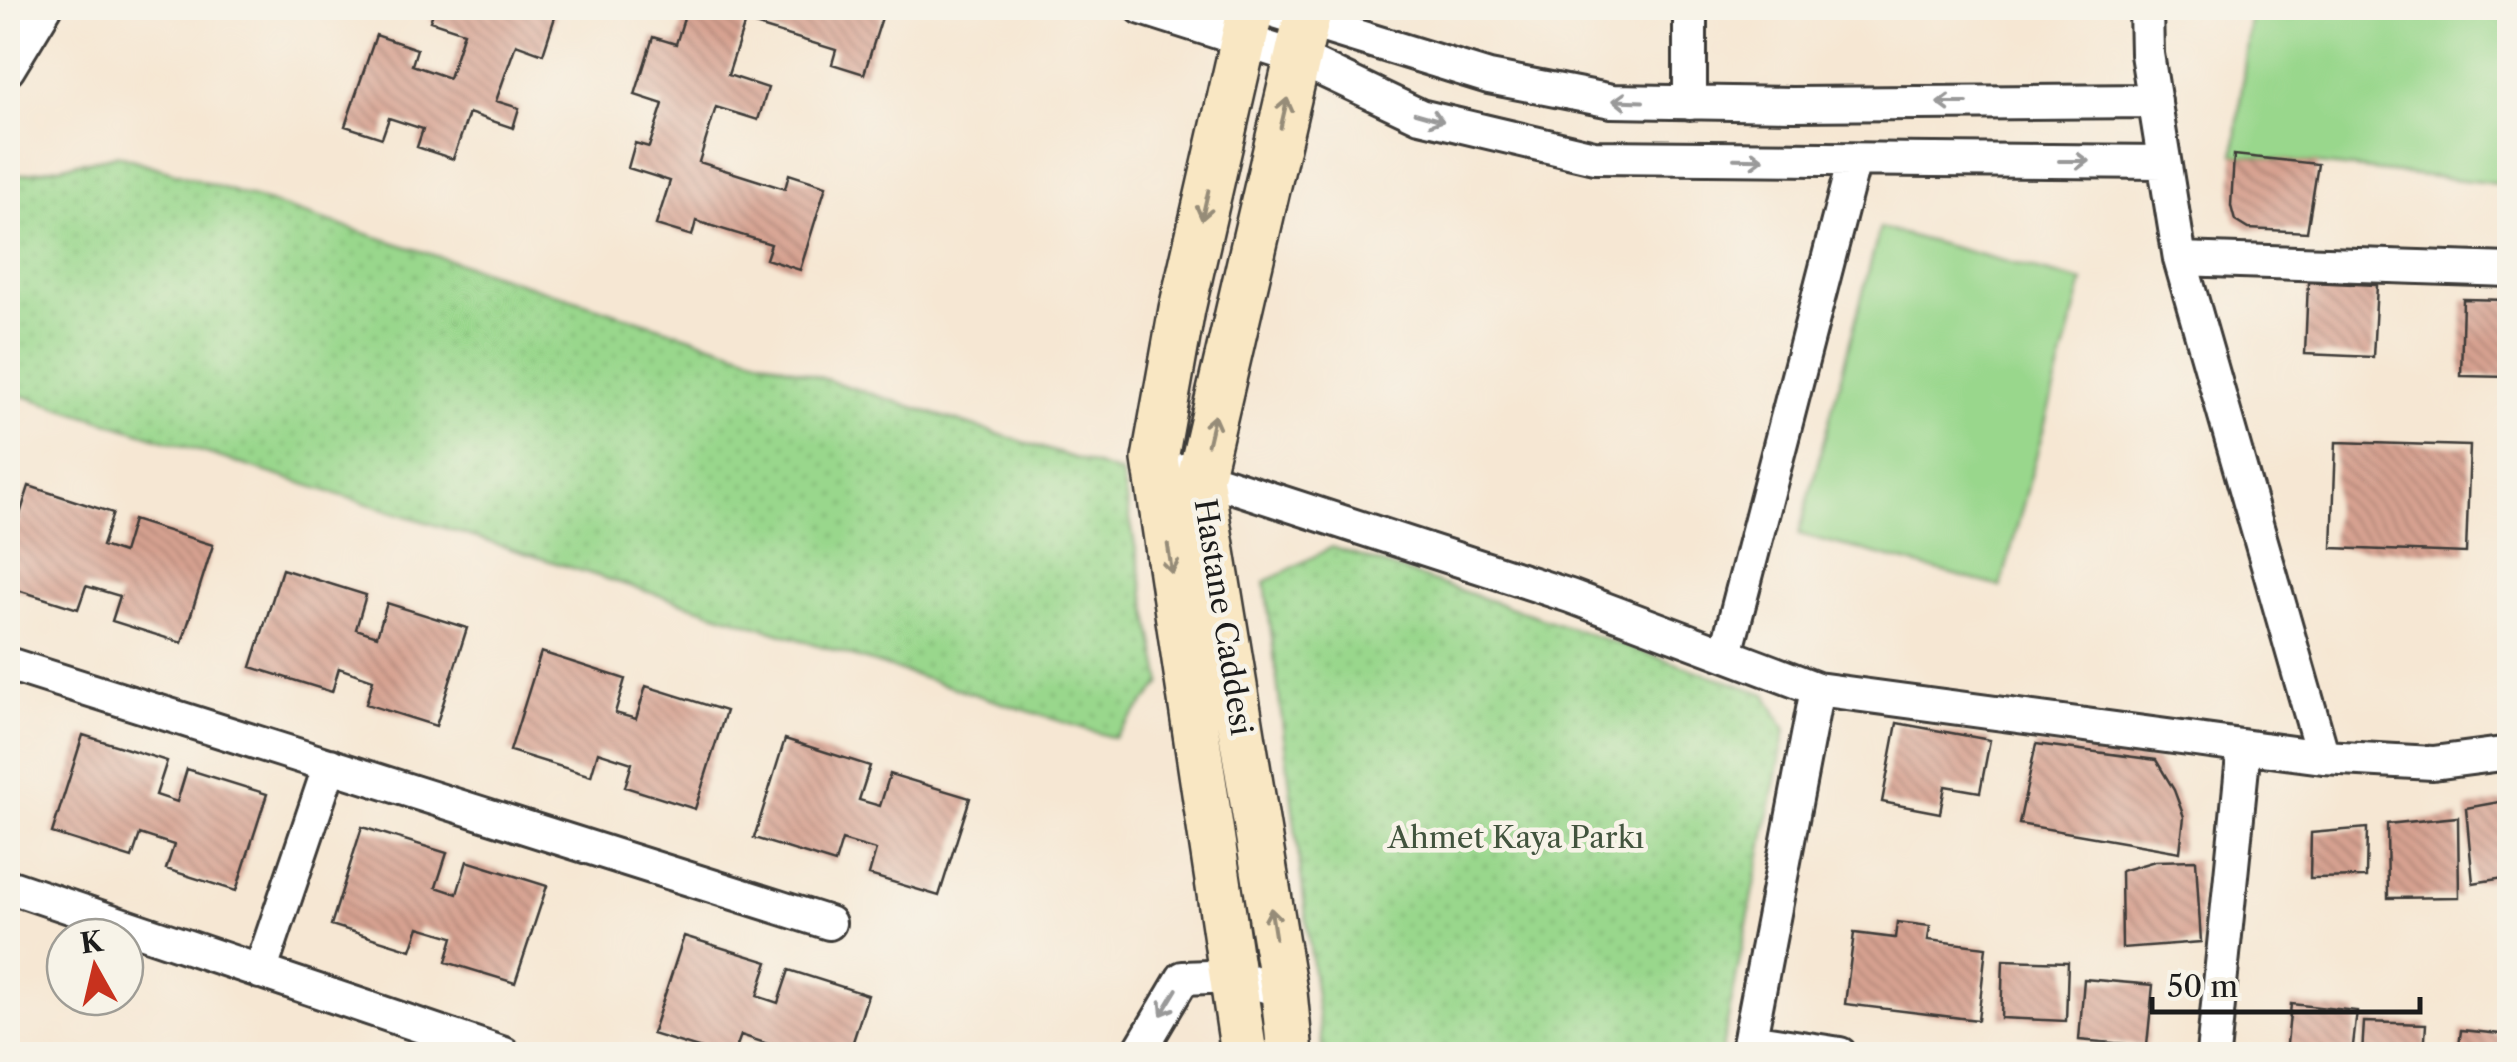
<svg xmlns="http://www.w3.org/2000/svg" width="2517" height="1062" font-family="'Libre Caslon Text',serif">
<style>
.park{fill:url(#park-dots);stroke:#5a7a54;stroke-width:2.5}
.pitch{fill:#99d78c;stroke:#5a7a54;stroke-width:2.5}
.building{fill:url(#building-back-hatch)}
.lines{fill:none;stroke-linecap:round;stroke-linejoin:round}
.street-casing{stroke:#3d3a37;stroke-width:38}
.secondary-casing{stroke:#3d3a37;stroke-width:50}
.street{stroke:#fff;stroke-width:32}
.secondary{stroke:#f9e7c3;stroke-width:45}
.oneway{stroke:#999}
.oneway2{stroke:#968c78}
.labels{text-anchor:middle;stroke-width:9;stroke-linejoin:round;paint-order:stroke}
.street-label{font-size:30px;fill:#1c1c1c;stroke:#f7f3e8}
.park-label{font-size:30px;fill:#42543e;stroke:#f7f3e8}
</style>
<defs>
<pattern id="park-dots" width="8" height="8" patternUnits="userSpaceOnUse" patternTransform="scale(2.5)"><rect width="8" height="8" fill="#99d78c"/><path d="M2 2h.1M6 6h.1" fill="none" stroke="#83b878" stroke-width="1.8" stroke-linecap="round"/></pattern>
<pattern id="building-back-hatch" width="6" height="6" patternUnits="userSpaceOnUse" patternTransform="scale(2.5)"><rect width="6" height="6" fill="#d7a291"/><path d="M-1 5l2 2M0 0l6 6M5-1l2 2" fill="none" stroke="#ae8376"/></pattern>
</defs>
<rect width="100%" height="100%" fill="#f7f3e8"/>
<filter id="ink" filterUnits="userSpaceOnUse"><feTurbulence type="fractalNoise" baseFrequency=".01" numOctaves="2"/><feDisplacementMap in="SourceGraphic" scale="20" xChannelSelector="R" yChannelSelector="G"/><feConvolveMatrix kernelMatrix="1 2 1 2 8 2 1 2 1" color-interpolation-filters="sRGB"/></filter>
<filter id="wash" filterUnits="userSpaceOnUse"><feTurbulence type="fractalNoise" baseFrequency=".0048" numOctaves="4" result="noise"/><feDisplacementMap in="SourceGraphic" scale="40" xChannelSelector="R" yChannelSelector="G"/><feGaussianBlur stdDeviation="2.25" result="paint"/><feColorMatrix in="noise" values="0 0 0 0 0 0 0 0 0 0 0 0 0 0 0 0 0 1.4 0 .05"/><feComposite in="paint" operator="in"/></filter>
<g filter="url(#wash)">
<rect width="100%" height="100%" fill="#f6e7d3"/>
<!-- park -->
<path class="park" d="M 118,155 L 1121,473 L 1162,683 L 1114,738 L 8,391 L 8,180 L 14,176 Z
M 1332,547 L 1766,694 L 1786,730 L 1721,1054 L 1323,1054 L 1265,582 Z"/>
<!-- pitch -->
<path class="pitch" d="M 2251,8 L 2424,8 L 2509,17 L 2510,103 L 2500,184 L 2234,155 Z
M 1880,228 L 2083,282 L 2001,587 L 1799,534 Z"/>
<g id="blocks">
<!-- building -->
<path class="building" d="M 435,8 L 536,8 L 556,14 L 543,54 L 516,44 L 496,101 L 519,108 L 513,128 L 469,113 L 453,159 L 417,147 L 423,129 L 389,118 L 382,138 L 345,126 L 376,35 L 417,49 L 412,65 L 449,78 L 464,32 L 430,21 Z
M 673,8 L 885,8 L 864,74 L 832,64 L 836,50 L 745,22 L 728,75 L 768,88 L 758,120 L 716,107 L 699,162 L 785,189 L 789,174 L 826,186 L 800,270 L 766,259 L 771,244 L 696,221 L 692,236 L 656,225 L 670,181 L 628,168 L 635,143 L 649,147 L 663,104 L 635,95 L 653,37 L 676,44 L 685,15 L 672,11 Z
M 2234,155 L 2318,164 L 2307,232 L 2248,229 L 2235,221 L 2231,206 Z
M 2308,282 L 2377,285 L 2373,357 L 2305,354 Z
M 2463,299 L 2510,300 L 2510,377 L 2461,376 Z
M 2336,442 L 2470,446 L 2466,553 L 2332,548 Z
M 29,486 L 113,513 L 102,546 L 123,553 L 133,520 L 213,545 L 182,643 L 112,621 L 120,596 L 86,586 L 78,609 L 8,587 L 8,552 Z
M 282,569 L 366,595 L 356,629 L 377,636 L 387,603 L 467,628 L 436,726 L 366,704 L 373,680 L 339,668 L 332,692 L 251,667 Z
M 541,652 L 625,679 L 615,713 L 636,719 L 646,686 L 726,711 L 695,809 L 625,787 L 632,763 L 598,752 L 591,776 L 510,751 Z
M 1897,723 L 1990,740 L 1980,792 L 1945,786 L 1940,813 L 1882,802 Z
M 83,735 L 167,761 L 156,795 L 177,802 L 187,769 L 267,794 L 236,891 L 166,869 L 174,845 L 140,834 L 132,858 L 52,833 Z
M 785,739 L 870,766 L 859,800 L 880,806 L 890,774 L 970,798 L 939,896 L 869,875 L 876,850 L 842,840 L 835,863 L 754,838 Z
M 2036,744 L 2156,760 L 2174,790 L 2184,817 L 2180,852 L 2019,824 Z
M 2510,800 L 2510,877 L 2473,883 L 2466,808 Z
M 2458,817 L 2459,897 L 2388,898 L 2387,824 Z
M 362,827 L 447,853 L 436,887 L 457,894 L 467,861 L 547,886 L 515,983 L 446,962 L 453,937 L 419,927 L 411,950 L 331,925 Z
M 2367,828 L 2366,877 L 2310,878 L 2311,833 Z
M 2196,860 L 2201,942 L 2122,948 L 2121,871 L 2155,861 Z
M 1897,922 L 1930,926 L 1928,940 L 1986,947 L 1978,1020 L 1845,1004 L 1854,933 L 1895,938 Z
M 684,936 L 768,962 L 757,996 L 778,1003 L 789,970 L 868,995 L 849,1054 L 772,1054 L 774,1046 L 741,1035 L 734,1054 L 718,1054 L 652,1034 Z
M 2003,960 L 2068,962 L 2066,1021 L 2001,1018 Z
M 2084,979 L 2153,985 L 2147,1046 L 2079,1040 Z
M 2291,1004 L 2357,1011 L 2352,1054 L 2286,1054 Z
M 2364,1022 L 2426,1024 L 2424,1054 L 2362,1054 Z
M 2461,1030 L 2510,1035 L 2510,1054 L 2458,1054 Z"/>
</g>
</g>
<g filter="url(#ink)">
<use href="#blocks" fill-opacity="0" stroke="#3d3a37" stroke-width="2.5"/>
<g class="lines">
<!-- street casing -->
<g class="street-casing">
<path id="street" d="M 1142,8 L 1296,57 L 1420,116 L 1594,157 L 2164,162
M 1265,8 L 1489,77 L 1612,101 L 1792,104 L 2155,101
M 2146,8 L 2147,54 L 2180,259 L 2323,757
M 8,69 L 45,8
M 1690,103 L 1690,8
M 2180,259 L 2510,270
M 1182,470 L 1570,596 L 1817,689 L 2323,757 L 2433,763 L 2510,753
M 1726,654 L 1854,160
M 8,664 L 829,923
M 8,886 L 504,1054
M 260,972 L 330,765
M 1750,1040 L 1840,1054
M 1138,1054 L 1183,978 L 1235,976 L 1284,992
M 1747,1054 L 1817,689
M 2213,1054 L 2244,747"/>
</g>
<!-- secondary casing -->
<g class="secondary-casing">
<path id="secondary" d="M 1244,1054 L 1155,459 L 1182,309 L 1251,8
M 1290,1054 L 1284,992 L 1200,478 L 1309,8"/>
</g>
<!-- street -->
<use href="#street" class="street"/>
<!-- secondary -->
<use href="#secondary" class="secondary"/>
</g>
<!-- one-way arrows -->
<defs><path id="oneway-shaft" d="M-6 0H5M1.5-3L5.5 0L1.5 3" fill="none" stroke-width="1.6" stroke-linecap="round" stroke-linejoin="round" transform="scale(2.5)"/></defs>
<g class="oneway">
<use href="#oneway-shaft" transform="translate(1628 101) rotate(-178)"/>
<use href="#oneway-shaft" transform="translate(1952 103) rotate(180)"/>
<use href="#oneway-shaft" transform="translate(1429 117) rotate(16)"/>
<use href="#oneway-shaft" transform="translate(1749 159) rotate(1)"/>
<use href="#oneway-shaft" transform="translate(2074 161)"/>
<use href="#oneway-shaft" transform="translate(1169 1002) rotate(121)"/>
</g>
<g class="oneway2">
<use href="#oneway-shaft" transform="translate(1284 113) rotate(-77)"/>
<use href="#oneway-shaft" transform="translate(1205 205) rotate(103)"/>
<use href="#oneway-shaft" transform="translate(1211 430) rotate(-77)"/>
<use href="#oneway-shaft" transform="translate(1170 559) rotate(81)"/>
<use href="#oneway-shaft" transform="translate(1273 923) rotate(-99)"/>
</g>
</g>
<g class="labels">
<!-- street labels -->
<g class="street-label">
<text transform="translate(1223 617) rotate(81)" y="10">Hastane Caddesi</text>
</g>
<!-- park labels -->
<g class="park-label">
<text x="1516" y="848">Ahmet Kaya Parkı</text>
</g>
</g>
<!-- margin -->
<rect width="2517" height="1062" fill="none" stroke="#f7f3e8" stroke-width="40"/>
<!-- north arrow -->
<g transform="translate(95 967) rotate(352)"><circle r="48" fill="#f7f3e8" stroke="#9f9d96" stroke-width="2.5"/>
<path d="M0-8L18 38L0 25L-18 38Z" fill="#c8321e"/>
<text y="-15" font-size="28" font-weight="bold" text-anchor="middle" fill="#1c1c1c">K</text>
</g>
<!-- scale -->
<path d="M2152 997v15h268v-15" fill="none" stroke="#1c1c1c" stroke-width="5"/>
<text x="2167" y="997" font-size="30" fill="#1c1c1c" stroke="#f7f3e8" stroke-width="8" paint-order="stroke">50 m</text>
</svg>
